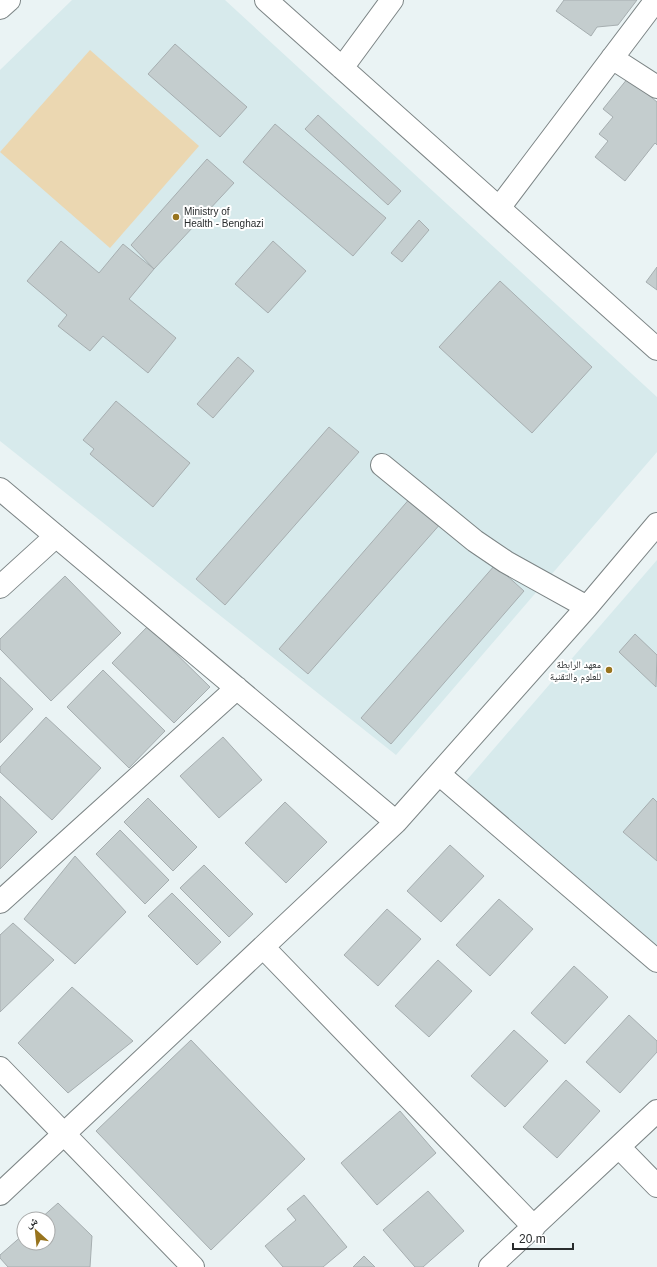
<svg xmlns="http://www.w3.org/2000/svg" width="657" height="1267" font-family="Arial,'Noto Naskh Arabic',sans-serif">
<style>
.built{fill:#d7eaec}
.green{fill:#ebd7b1}
.building{fill:#c4cdce;stroke:#a6aeb0}
.lines{fill:none;stroke-linecap:round;stroke-linejoin:round}
.minor-casing{stroke:#7c8485;stroke-width:24}
.secondary-casing{stroke:#7c8485;stroke-width:24}
.minor{stroke:#fff;stroke-width:22}
.secondary{stroke:#fff;stroke-width:22}
.poi-dot{fill:#98741e;stroke:#fff;stroke-width:1.5}
.labels{text-anchor:middle;stroke-width:4;stroke-linejoin:round;paint-order:stroke}
.poi-label{font-size:10px;fill:#292c2d;stroke:#fff;text-anchor:start}
</style>
<rect width="100%" height="100%" fill="#eaf3f4"/>
<!-- built -->
<path class="built" d="M 72,0 L 225,0 L 657,397 L 657,452 L 396,755 L 0,441 L 0,70 Z
M 657,560 L 657,953 L 466,781 Z"/>
<!-- green -->
<path class="green" d="M 90,50 L 199,146 L 110,248 L 0,152 Z"/>
<!-- building -->
<path class="building" d="M 564,0 L 637,0 L 618,25 L 597,27 L 591,36 L 556,11 Z
M 175,44 L 247,107 L 220,137 L 148,74 Z
M 628,78 L 657,102 L 657,145 L 655,143 L 625,181 L 595,157 L 608,141 L 599,134 L 613,117 L 603,109 Z
M 318,115 L 401,191 L 388,205 L 305,129 Z
M 275,124 L 386,218 L 353,256 L 243,162 Z
M 207,159 L 234,183 L 154,269 L 131,245 Z
M 419,220 L 429,230 L 402,262 L 391,253 Z
M 61,241 L 99,273 L 123,244 L 154,269 L 129,299 L 176,338 L 148,373 L 103,336 L 90,351 L 58,326 L 67,315 L 27,281 Z
M 273,241 L 306,271 L 268,313 L 235,284 Z
M 657,267 L 657,290 L 646,282 Z
M 500,281 L 592,367 L 532,433 L 439,347 Z
M 238,357 L 254,371 L 213,418 L 197,404 Z
M 116,401 L 190,463 L 153,507 L 90,454 L 94,449 L 83,440 Z
M 329,427 L 359,452 L 225,605 L 196,579 Z
M 412,496 L 442,522 L 308,674 L 279,649 Z
M 495,565 L 524,591 L 391,744 L 361,718 Z
M 65,576 L 121,633 L 51,701 L 0,649 L 0,639 Z
M 148,626 L 210,687 L 174,723 L 112,663 Z
M 635,634 L 657,655 L 656,687 L 619,652 Z
M 103,670 L 165,731 L 129,768 L 67,707 Z
M 0,677 L 33,709 L 0,743 Z
M 46,717 L 101,768 L 52,820 L 0,772 L 0,767 Z
M 223,737 L 262,780 L 219,818 L 180,776 Z
M 0,796 L 37,832 L 0,869 Z
M 148,798 L 197,847 L 173,871 L 124,822 Z
M 653,798 L 657,802 L 657,861 L 623,832 Z
M 285,802 L 327,842 L 286,883 L 245,843 Z
M 120,830 L 169,880 L 145,904 L 96,854 Z
M 450,845 L 484,876 L 441,922 L 407,891 Z
M 75,856 L 126,912 L 75,964 L 24,919 Z
M 204,865 L 253,914 L 229,937 L 180,888 Z
M 172,893 L 221,942 L 197,965 L 148,916 Z
M 499,899 L 533,929 L 490,976 L 456,945 Z
M 387,909 L 421,939 L 378,986 L 344,955 Z
M 13,923 L 54,960 L 0,1012 L 0,935 Z
M 438,960 L 472,991 L 429,1037 L 395,1006 Z
M 574,966 L 608,997 L 565,1044 L 531,1013 Z
M 72,987 L 133,1041 L 68,1093 L 18,1043 Z
M 629,1015 L 657,1041 L 657,1052 L 620,1093 L 586,1062 Z
M 514,1030 L 548,1061 L 505,1107 L 471,1076 Z
M 191,1040 L 305,1159 L 211,1250 L 96,1131 Z
M 566,1080 L 600,1111 L 557,1158 L 523,1127 Z
M 400,1111 L 436,1153 L 377,1205 L 341,1163 Z
M 428,1191 L 464,1231 L 423,1267 L 415,1267 L 383,1230 Z
M 304,1195 L 347,1247 L 323,1267 L 283,1267 L 265,1246 L 296,1220 L 287,1209 Z
M 58,1203 L 92,1236 L 90,1267 L 8,1267 L 0,1258 L 0,1255 L 24,1234 L 24,1243 L 48,1243 L 48,1219 L 40,1219 Z
M 364,1256 L 375,1267 L 353,1267 Z"/>
<g class="lines">
<!-- minor casing -->
<g class="minor-casing">
<path id="minor" d="M 266,0 L 657,349
M 612,58 L 657,87
M 342,68 L 392,0
M 499,208 L 656,0
M 382,465 L 475,541 L 506,562 L 587,607
M 0,489 L 396,822
M 0,587 L 56,536
M 439,774 L 657,961
M 0,902 L 237,688
M 263,947 L 534,1227
M 0,1068 L 193,1267
M 619,1147 L 657,1186
M 0,1194 L 396,822 L 587,607 L 657,524
M 490,1267 L 657,1111"/>
</g>
<!-- secondary casing -->
<g class="secondary-casing">
<path id="secondary" d="M 0,8 L 9,0"/>
</g>
<!-- minor -->
<use href="#minor" class="minor"/>
<!-- secondary -->
<use href="#secondary" class="secondary"/>
</g>
<!-- markers -->
<g class="poi-dot">
<circle cx="176" cy="217" r="4"/>
<circle cx="609" cy="670" r="4"/>
</g>
<g class="labels">
<!-- poi labels -->
<g class="poi-label">
<text x="184" y="215">Ministry of<tspan x="184" dy="12">Health - Benghazi</tspan></text>
<text x="601" y="668" text-anchor="end">معهد الرابطة<tspan x="601" dy="12">للعلوم والتقنية</tspan></text>
</g>
</g>
<!-- north arrow -->
<g transform="translate(36 1231) rotate(333)"><circle r="19" fill="#ffffff" stroke="#a9abab"/>
<path d="M0-3L7 15L0 10L-7 15Z" fill="#98741e"/>
<text y="-6" font-size="11" font-weight="bold" text-anchor="middle" fill="#292c2d">ش</text>
</g>
<!-- scale -->
<path d="M513 1243v6h60v-6" fill="none" stroke="#292c2d" stroke-width="2"/>
<text x="519" y="1243" font-size="12" fill="#292c2d" stroke="#ffffff" stroke-width="3" paint-order="stroke">20 m</text>
</svg>
